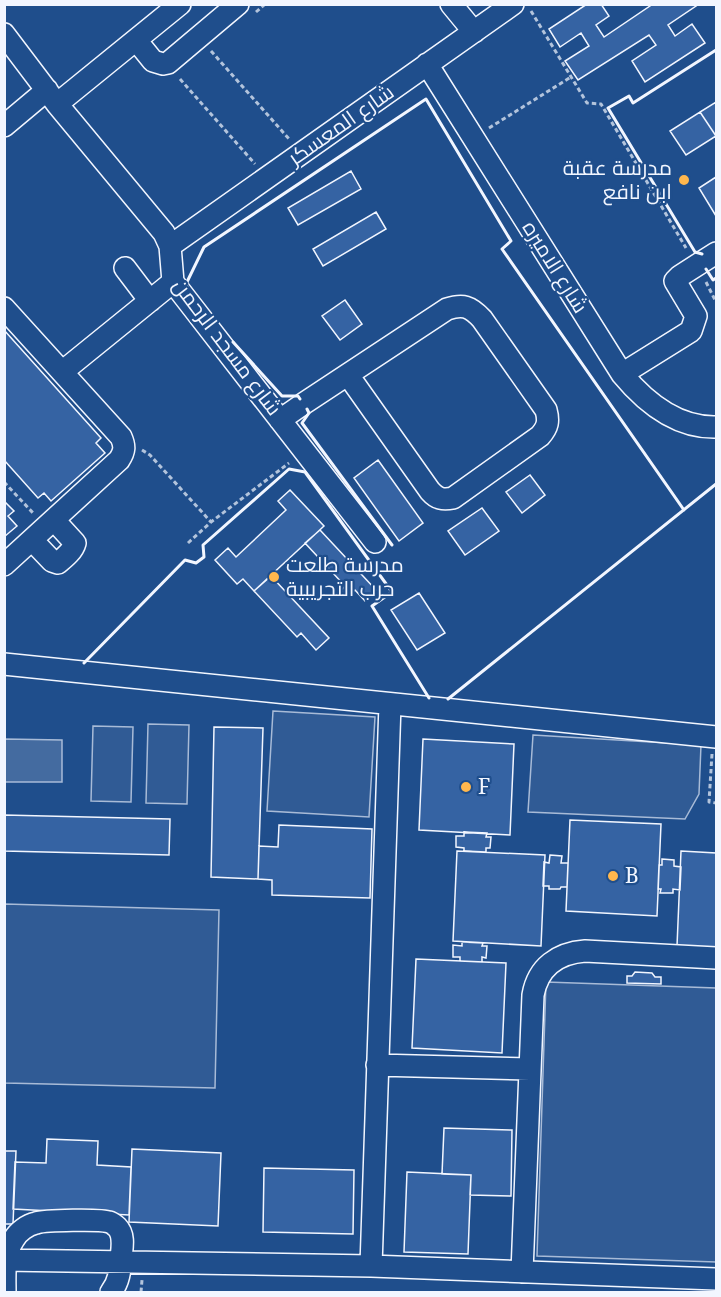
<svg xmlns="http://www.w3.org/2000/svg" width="721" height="1297" font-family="'Noto Serif',Cairo,serif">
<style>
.built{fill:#305b95;stroke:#a8bbd7;stroke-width:1.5}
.water{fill:#446ba0;stroke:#a8bbd7;stroke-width:1.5}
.building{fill:#3563a3;stroke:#f2f6ff;stroke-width:1.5}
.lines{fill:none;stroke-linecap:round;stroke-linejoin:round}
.minor-casing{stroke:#f2f6ff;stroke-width:24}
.path{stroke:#b3c4dc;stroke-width:3;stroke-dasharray:4.5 3;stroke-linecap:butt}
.minor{stroke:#1f4e8c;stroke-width:21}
.wall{stroke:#f2f6ff;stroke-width:3}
.poi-dot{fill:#ffb74d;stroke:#1f4e8c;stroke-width:2}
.labels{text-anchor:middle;stroke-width:4.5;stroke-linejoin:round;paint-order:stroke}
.street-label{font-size:21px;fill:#f2f6ff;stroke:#1f4e8c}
.poi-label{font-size:21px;fill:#f2f6ff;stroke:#1f4e8c;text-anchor:start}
</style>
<rect width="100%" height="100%" fill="#1f4e8c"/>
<!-- built -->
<path class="built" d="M 273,711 L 375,717 L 369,817 L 267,811 Z
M 148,724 L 189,725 L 187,804 L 146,803 Z
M 93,726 L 133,727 L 131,802 L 91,801 Z
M 533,735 L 701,745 L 699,794 L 685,819 L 528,812 Z
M 5,904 L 219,910 L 215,1088 L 5,1083 Z
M 546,982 L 716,988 L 716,1262 L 537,1256 Z"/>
<!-- water -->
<path class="water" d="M 5,739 L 62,740 L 62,782 L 5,782 Z"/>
<!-- building -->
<path class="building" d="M 587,4 L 601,4 L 609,16 L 596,25 L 604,37 L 653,4 L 699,4 L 668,25 L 675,36 L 692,24 L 705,43 L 645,82 L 632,61 L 656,45 L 649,35 L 578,80 L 565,61 L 589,46 L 581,33 L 560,47 L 549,29 Z
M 716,102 L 716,136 L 700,112 Z
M 700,112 L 716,136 L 686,155 L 670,131 Z
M 351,171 L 361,189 L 298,225 L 288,208 Z
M 716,177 L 716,216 L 699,188 Z
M 376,212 L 386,229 L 323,266 L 313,249 Z
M 345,300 L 362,324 L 340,340 L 322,316 Z
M 4,330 L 101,438 L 96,443 L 105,453 L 51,501 L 44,493 L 38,498 L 4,460 Z
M 378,460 L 423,523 L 399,541 L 354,478 Z
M 530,475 L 545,495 L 522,513 L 506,492 Z
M 290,490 L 324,526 L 254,591 L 243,579 L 237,584 L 215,560 L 228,548 L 236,557 L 286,510 L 278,501 Z
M 4,501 L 14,511 L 8,516 L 17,526 L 4,537 Z
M 482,508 L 499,531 L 465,555 L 448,531 Z
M 320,530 L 376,590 L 365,601 L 355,590 L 347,597 L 341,591 L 345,586 L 305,543 Z
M 271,576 L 329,638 L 316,650 L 301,633 L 297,637 L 254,591 Z
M 419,593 L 445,633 L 417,650 L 391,610 Z
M 214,727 L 263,728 L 258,879 L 211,877 Z
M 423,739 L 514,744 L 510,835 L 419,830 Z
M 4,815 L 170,819 L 169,855 L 4,851 Z
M 570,820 L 661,824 L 657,916 L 566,911 Z
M 279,825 L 372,829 L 370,898 L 272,895 L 272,880 L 258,879 L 259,846 L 278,847 Z
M 464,832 L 487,833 L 486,837 L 491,837 L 490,848 L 486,848 L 486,852 L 464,851 L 464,848 L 456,847 L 456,836 L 464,836 Z
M 457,851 L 545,855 L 541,946 L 453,941 Z
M 681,851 L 716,853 L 716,948 L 677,946 Z
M 550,855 L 562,856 L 561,863 L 568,863 L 567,887 L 561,887 L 560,889 L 549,889 L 549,886 L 543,886 L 544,862 L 549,863 Z
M 662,859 L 674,860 L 674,866 L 681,867 L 680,890 L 673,889 L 673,893 L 660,893 L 661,889 L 658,889 L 659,865 L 662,865 Z
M 462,942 L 483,943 L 482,946 L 487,946 L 486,958 L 482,957 L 482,962 L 460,961 L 460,957 L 453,957 L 453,945 L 462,946 Z
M 416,959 L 506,963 L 502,1053 L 412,1048 Z
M 635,972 L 652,973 L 655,977 L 661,977 L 661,984 L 627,983 L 627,976 L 632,976 Z
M 444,1128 L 512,1130 L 511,1196 L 470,1195 L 471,1175 L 442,1174 Z
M 47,1139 L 98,1141 L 97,1165 L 131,1167 L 129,1215 L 13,1209 L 15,1162 L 46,1163 Z
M 132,1149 L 221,1153 L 218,1226 L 129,1222 Z
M 4,1151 L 16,1151 L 13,1224 L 4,1224 Z
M 264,1168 L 354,1170 L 353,1234 L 263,1232 Z
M 407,1172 L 471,1175 L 468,1254 L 404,1252 Z"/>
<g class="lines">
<!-- minor casing -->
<g class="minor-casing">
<path id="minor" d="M 451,4 L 474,32
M 4,34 L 57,104 L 164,233 L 170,246 L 173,282 L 375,542
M 136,40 L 153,61 L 163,64 L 168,63 L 238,4
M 427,64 L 622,374 C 646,403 677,428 716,427
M 57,104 L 180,4
M 4,126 L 47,90
M 170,246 L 513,4
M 125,268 L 150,301
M 4,308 L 121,437 C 125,446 125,451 119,460 L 4,565
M 62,372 L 173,282
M 622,374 L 691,331 L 696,316 L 675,281 L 680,276 L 716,253
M 280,420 L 303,404 L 447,309 C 463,304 470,306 482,319 L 546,410 C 549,421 548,427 540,436 L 453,498 C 443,500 437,499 430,491 L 348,375
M 32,540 L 52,561 L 58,563 C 64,558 73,551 75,543 L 54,520
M 4,664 L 716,737
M 377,1065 L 530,1069
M 4,1260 L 371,1266 L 716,1279
M 371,1266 L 390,704
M 522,1272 L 533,995 C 538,967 558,953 585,951 L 716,958
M 5,1292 C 5,1274 3,1255 14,1239 C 18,1232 27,1225 36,1223 C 45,1220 101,1219 109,1222 C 111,1222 116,1226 117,1227 C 125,1235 122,1248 121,1258 C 120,1271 119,1282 111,1292"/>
</g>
<!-- path -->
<path class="path" d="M 531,11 L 587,103 L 601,104 L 686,248
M 256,12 L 265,4
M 211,51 L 290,140
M 180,79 L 255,164
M 489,128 L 571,77
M 706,282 L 716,302
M 142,450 L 150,455 L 211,522
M 4,482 L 34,514
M 188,543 L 211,522 L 289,463
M 712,754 L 709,802 L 716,803
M 141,1292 L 142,1280"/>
<!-- minor -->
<use href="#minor" class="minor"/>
<!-- wall -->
<path class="wall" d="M 702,254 L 695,252 L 608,108 L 629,96 L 633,103 L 716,50
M 706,269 L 713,280 L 716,278
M 187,287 L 186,284 L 204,247 L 426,99 L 511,241 L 502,249 L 684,510
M 233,342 L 282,396 L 298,396 L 300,399
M 307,409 L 309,413 L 302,423 L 392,545
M 84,663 L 185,560 L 196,563 L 204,557 L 203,545 L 289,469 L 305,472 L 392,592 L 372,606 L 429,698
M 448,699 L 716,484"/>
</g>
<!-- markers -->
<g class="poi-dot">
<circle cx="684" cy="180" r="6"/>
<circle cx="274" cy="577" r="6"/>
<circle cx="466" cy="787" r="6"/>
<circle cx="613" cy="876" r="6"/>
</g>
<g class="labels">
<!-- street labels -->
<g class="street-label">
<text transform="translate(341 125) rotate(-35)" y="7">شارع المعسكر</text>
<text transform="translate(555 267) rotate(58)" y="7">شارع الاميره</text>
<text transform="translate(227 347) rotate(53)" y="7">شارع مسجد الرحمن</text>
</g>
<!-- poi labels -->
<g class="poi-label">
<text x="672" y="175" text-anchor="end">مدرسة عقبة<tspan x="672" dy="24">ابن نافع</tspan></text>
<text x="286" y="572">مدرسة طلعت<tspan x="286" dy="24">حرب التجريبية</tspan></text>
<text x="478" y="794">F</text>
<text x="625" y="883">B</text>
</g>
</g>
<!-- border -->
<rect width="721" height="1297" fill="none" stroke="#f2f6ff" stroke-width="12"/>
</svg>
